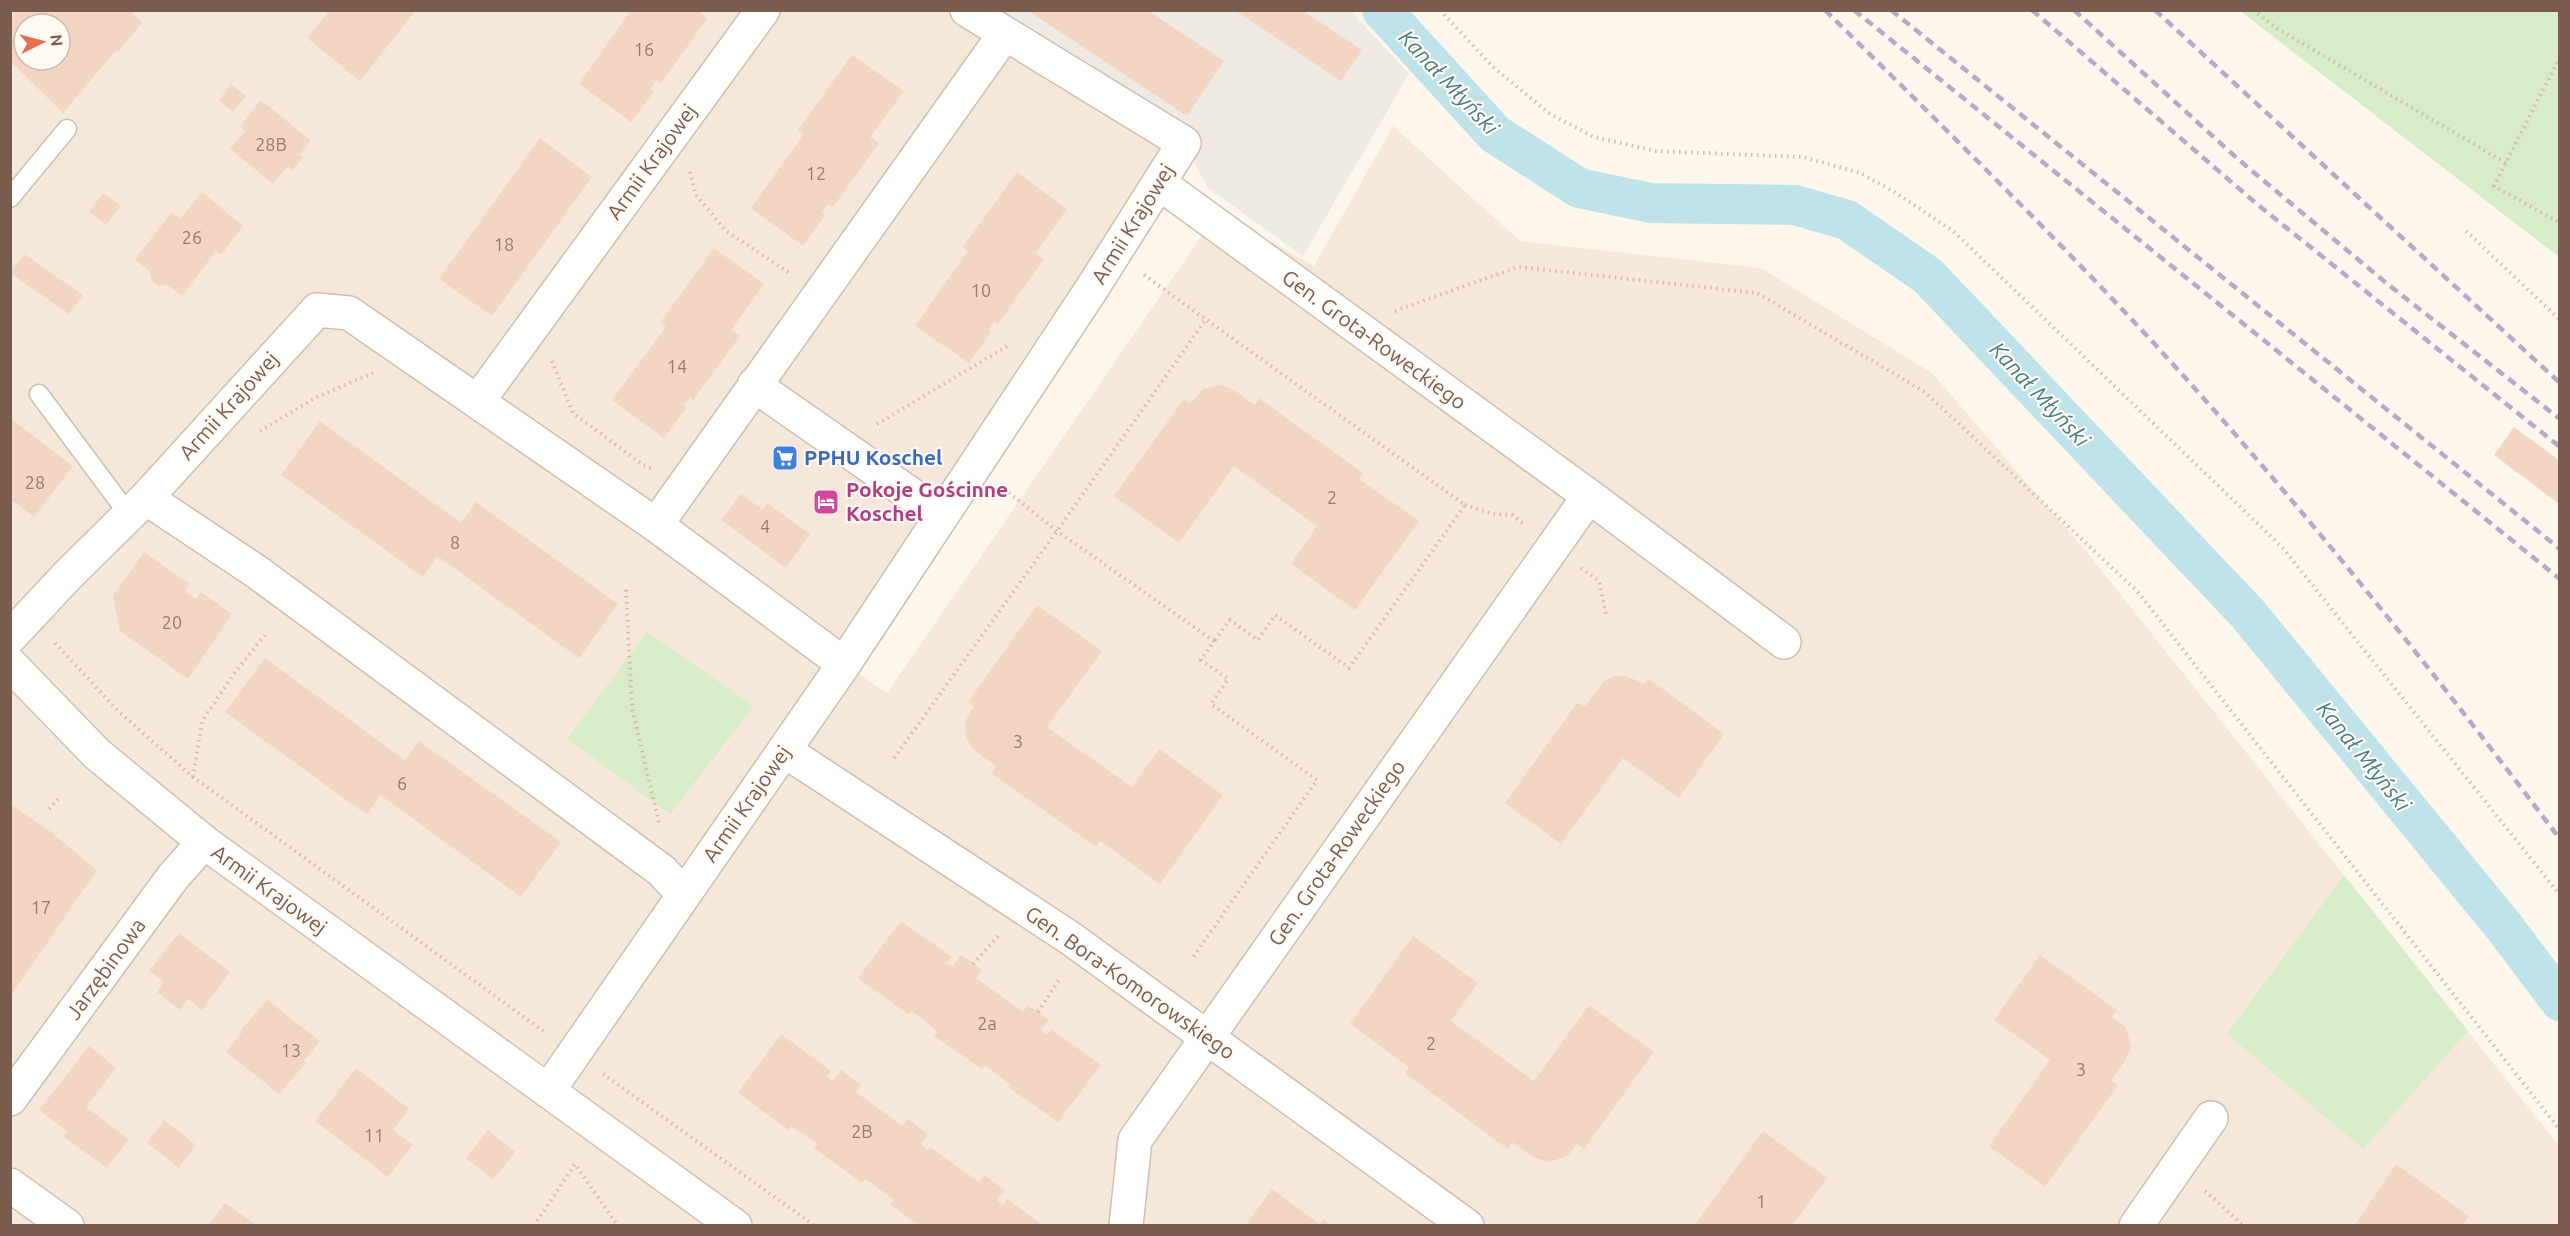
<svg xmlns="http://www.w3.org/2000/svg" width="2570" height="1236" font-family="Ubuntu,sans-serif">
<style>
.residential{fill:#f5e8da;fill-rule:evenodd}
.industrial{fill:#efe9e4}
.green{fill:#d8ecc9}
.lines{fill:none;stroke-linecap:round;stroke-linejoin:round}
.canal{stroke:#bfe3e8;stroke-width:40}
.building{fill:#f3d5c3;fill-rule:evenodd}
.lane-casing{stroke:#d1beb0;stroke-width:21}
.street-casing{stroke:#d1beb0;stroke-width:36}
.secondary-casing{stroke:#d6c0b0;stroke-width:36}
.path{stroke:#d9b8a5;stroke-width:4;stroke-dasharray:1.5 4.5;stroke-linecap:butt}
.lane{stroke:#fff;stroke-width:18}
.street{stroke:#fff;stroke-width:33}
.secondary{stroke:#fff;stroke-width:33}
.rail{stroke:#b9a8c9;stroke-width:4.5;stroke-dasharray:9 6;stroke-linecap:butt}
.labels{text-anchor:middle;stroke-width:4.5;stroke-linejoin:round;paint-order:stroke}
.number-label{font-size:18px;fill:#987a6a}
.street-label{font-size:21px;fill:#7a5c4d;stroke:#fffaf3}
.shop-label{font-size:21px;font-weight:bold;fill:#366cbe;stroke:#fffaf3;text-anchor:start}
.hotel-label{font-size:21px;font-weight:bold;fill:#b23c85;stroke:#fffaf3;text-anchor:start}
.water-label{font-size:22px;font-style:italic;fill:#437c86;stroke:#fffaf3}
</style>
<rect width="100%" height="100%" fill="#fdf6ec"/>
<!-- residential -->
<path class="residential" d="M 10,11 L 964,11 L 1184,143 L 845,665 L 887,693 L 1218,212 L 1314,266 L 1393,126 L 1520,241 L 1761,268 L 1932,373 L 2090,556 L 2559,1146 L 2559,1225 L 11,1225 ZM 24,24 L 60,24 L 60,60 L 24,60 Z"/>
<!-- industrial -->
<path class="industrial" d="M 964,11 L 1351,11 L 1409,74 L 1303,256 L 1208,188 L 1184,143 Z"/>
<!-- green -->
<path class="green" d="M 2240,11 L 2559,11 L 2559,257 Z
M 647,632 L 754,706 L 670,814 L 567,739 Z
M 2344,875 L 2468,1031 L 2363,1149 L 2227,1034 Z"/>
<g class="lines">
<!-- canal -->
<path class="canal" d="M 1382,10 L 1495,134 L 1579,188 L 1651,203 L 1795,205 L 1847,220 L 1928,276 L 2248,614 L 2505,928 L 2560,1001"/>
</g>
<!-- building -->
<path class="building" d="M 18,10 L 135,10 L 132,14 L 143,22 L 118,52 L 116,50 L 63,113 L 10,61 L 10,18 ZM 24,24 L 60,24 L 60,60 L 24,60 Z
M 330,10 L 416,10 L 360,81 L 307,38 Z
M 631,10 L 699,10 L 707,19 L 661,83 L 656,80 L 654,84 L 651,88 L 654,91 L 631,122 L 579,84 Z
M 1027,10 L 1147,10 L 1224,61 L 1187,116 Z
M 1234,10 L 1302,10 L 1362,50 L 1341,81 Z
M 852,55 L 904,91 L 870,137 L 879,143 L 833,207 L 828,204 L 822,213 L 825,215 L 803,246 L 751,208 L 804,134 L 798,130 Z
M 231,84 L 246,96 L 233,112 L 219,100 Z
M 261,100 L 311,141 L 299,155 L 303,158 L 293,170 L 288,166 L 273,184 L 230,149 L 245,131 L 240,126 Z
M 540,138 L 592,177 L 492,316 L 439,279 Z
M 1017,172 L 1067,209 L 1035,254 L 1044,259 L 998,324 L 994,322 L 988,330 L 991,332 L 969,363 L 915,326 L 968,251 L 963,247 Z
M 202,192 L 243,226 L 221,255 L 216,251 L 182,296 L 167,285 L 158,286 L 151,279 L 149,271 L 135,259 L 172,212 L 180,219 Z
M 103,193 L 121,206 L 106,225 L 89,212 Z
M 714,248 L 764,284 L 731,330 L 740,336 L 693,400 L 690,397 L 683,406 L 686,408 L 664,438 L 612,400 L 666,327 L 660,323 Z
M 24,254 L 83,295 L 69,314 L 10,273 Z
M 1220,385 L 1233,389 L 1255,405 L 1259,398 L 1363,473 L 1359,479 L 1419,521 L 1355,610 L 1291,564 L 1317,526 L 1234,466 L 1179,543 L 1114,496 L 1184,399 L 1190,404 L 1203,389 Z
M 10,418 L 73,466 L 34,517 L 10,499 Z
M 320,421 L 461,523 L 476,502 L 618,604 L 579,658 L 437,556 L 423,577 L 281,475 Z
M 2514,427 L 2560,461 L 2558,503 L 2494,455 Z
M 741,494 L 763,510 L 767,503 L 810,534 L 786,568 L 721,520 Z
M 144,552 L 190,584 L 185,591 L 196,599 L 201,592 L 232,614 L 188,679 L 120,631 L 113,596 Z
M 1037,605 L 1102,651 L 1047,727 L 1132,787 L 1159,749 L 1223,795 L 1160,884 L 1100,841 L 1096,847 L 992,774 L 996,766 L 975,751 L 966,738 L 965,722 L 974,706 L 968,702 Z
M 265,658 L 405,760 L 419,741 L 561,842 L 521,897 L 380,795 L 367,815 L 225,712 Z
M 1613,676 L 1627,676 L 1644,684 L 1649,679 L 1724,734 L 1679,798 L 1623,758 L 1561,844 L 1505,803 L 1577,703 L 1585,706 L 1603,682 Z
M 10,804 L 51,832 L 97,870 L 10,997 Z
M 901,921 L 952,957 L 947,963 L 953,966 L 961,955 L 982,970 L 976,978 L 1023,1012 L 1028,1005 L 1049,1020 L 1040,1030 L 1047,1035 L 1051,1029 L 1101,1065 L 1058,1122 L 1008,1087 L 1011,1085 L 985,1065 L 982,1069 L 934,1036 L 937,1031 L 912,1011 L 909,1015 L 858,978 Z
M 179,933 L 230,972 L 202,1010 L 188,999 L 180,1010 L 157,992 L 164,982 L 149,971 Z
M 1413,936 L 1478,983 L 1451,1021 L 1534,1081 L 1589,1005 L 1654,1052 L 1584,1149 L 1577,1144 L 1567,1156 L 1550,1162 L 1534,1158 L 1512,1142 L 1508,1149 L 1407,1075 L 1405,1073 L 1409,1067 L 1350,1024 Z
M 2040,955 L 2117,1010 L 2112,1017 L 2126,1027 L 2131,1047 L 2126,1059 L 2111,1081 L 2118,1085 L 2045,1187 L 1989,1146 L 2050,1060 L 1994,1020 Z
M 267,1000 L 320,1041 L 304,1061 L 306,1063 L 279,1094 L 226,1052 L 242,1032 L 240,1031 Z
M 781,1034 L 831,1071 L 827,1077 L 833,1081 L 841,1070 L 861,1085 L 856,1092 L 902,1126 L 908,1119 L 928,1134 L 921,1144 L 928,1150 L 930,1147 L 979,1182 L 984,1175 L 1005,1190 L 997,1200 L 1003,1205 L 1007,1199 L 1044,1226 L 920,1226 L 890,1204 L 894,1200 L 865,1179 L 862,1183 L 814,1148 L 817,1144 L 791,1126 L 788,1130 L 738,1093 Z
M 89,1046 L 116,1068 L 86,1107 L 129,1139 L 107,1168 L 63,1136 L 67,1131 L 39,1110 Z
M 356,1068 L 409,1109 L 393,1130 L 413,1145 L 388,1177 L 315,1121 Z
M 164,1120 L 196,1145 L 179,1168 L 147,1143 Z
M 488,1130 L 515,1152 L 493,1180 L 466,1158 Z
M 1763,1131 L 1827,1178 L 1792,1226 L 1694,1226 Z
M 2396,1164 L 2469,1216 L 2462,1226 L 2354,1226 Z
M 1272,1189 L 1320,1224 L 1323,1219 L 1332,1226 L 1245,1226 Z
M 225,1203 L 258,1226 L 208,1226 Z"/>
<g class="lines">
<!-- lane casing -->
<g class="lane-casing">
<path id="lane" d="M 10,198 L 67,129
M 39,394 L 129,515"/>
</g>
<!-- street casing -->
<g class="street-casing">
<path id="street" d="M 1159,183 L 1589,496
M 754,385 L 942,516
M 478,401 L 763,10
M 146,498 L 257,572 L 662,871 L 683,894
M 656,525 L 1004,35
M 10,637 L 68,575 L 146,498 L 317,310 L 349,313 L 656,525 L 844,664
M 785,751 L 1070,938 L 1467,1226
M 548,1091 L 844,664 L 1091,290 L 1184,143 L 967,10
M 10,1099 L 173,877 L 204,842
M 10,1185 L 67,1226
M 1126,1226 L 1135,1140 L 1589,496 L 1784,642
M 2136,1226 L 2211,1118"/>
</g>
<!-- secondary casing -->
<g class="secondary-casing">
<path id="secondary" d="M 10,664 L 97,754 L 204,842 L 735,1226"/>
</g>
<!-- path -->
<path class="path" d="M 1440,10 L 1493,67 L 1550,114 L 1594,137 L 1656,151 L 1803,157 L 1860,173 L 1893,191 L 1953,231 L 2282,547 L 2560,895
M 2253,10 L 2278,29 L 2506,163
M 2560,57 L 2494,186 L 2560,223
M 690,172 L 696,195 L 726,231 L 791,274
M 2466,231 L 2560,320
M 1144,275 L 1465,505 L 1349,668 L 1275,615 L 1258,640 L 1230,620 L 1214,641
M 1395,311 L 1518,267 L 1757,293 L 1925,392 L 2137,591 L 2560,1130
M 552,361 L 573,413 L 643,465 L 653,469
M 877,424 L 1009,345
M 260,431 L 315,398 L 373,373
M 1004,489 L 1057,531 L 1214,641 L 1201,660 L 1228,679 L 1211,704 L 1317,780 L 1191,960
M 1465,505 L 1493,514 L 1512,515 L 1525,525
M 1581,568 L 1599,581 L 1606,615
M 626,590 L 632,708 L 659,823
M 55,643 L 118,711 L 193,777 L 546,1033
M 894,758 L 1057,531 L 1206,319
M 193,777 L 202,721 L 236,671 L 265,635
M 49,809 L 60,797
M 973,964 L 998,936
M 1038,1012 L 1061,977
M 603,1074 L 815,1226
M 2205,1191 L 2244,1226
M 534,1226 L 575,1164 L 618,1226"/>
<!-- lane -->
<use href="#lane" class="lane"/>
<!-- street -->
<use href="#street" class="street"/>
<!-- secondary -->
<use href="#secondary" class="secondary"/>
<!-- rail -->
<path class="rail" d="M 1825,10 C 1935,119 2045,226 2150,339 C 2296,498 2430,667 2560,839
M 1854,10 L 2560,579
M 1891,10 L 2560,549
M 2032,10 L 2258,205 L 2560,447
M 2074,10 L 2239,160 L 2385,282 L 2560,419
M 2155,10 L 2560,383"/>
</g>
<!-- icons -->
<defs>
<g id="supermarket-square" transform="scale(1.35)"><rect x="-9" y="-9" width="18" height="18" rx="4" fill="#3f7fe0" stroke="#fffaf3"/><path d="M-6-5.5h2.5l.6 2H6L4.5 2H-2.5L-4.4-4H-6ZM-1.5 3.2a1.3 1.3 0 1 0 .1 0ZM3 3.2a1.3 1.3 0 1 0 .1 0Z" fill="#fff"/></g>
<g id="hotel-square" transform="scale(1.35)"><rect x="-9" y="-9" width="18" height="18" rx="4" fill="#d1479c" stroke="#fffaf3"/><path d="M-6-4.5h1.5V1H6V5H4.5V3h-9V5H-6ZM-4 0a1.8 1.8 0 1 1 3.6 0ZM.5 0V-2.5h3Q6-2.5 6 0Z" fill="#fff"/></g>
</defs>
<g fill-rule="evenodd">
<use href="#supermarket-square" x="785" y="458"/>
<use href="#hotel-square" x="826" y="502"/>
</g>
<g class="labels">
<!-- number labels -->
<g class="number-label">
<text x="644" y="56">16</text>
<text x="271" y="151">28B</text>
<text x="816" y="180">12</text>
<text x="192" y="244">26</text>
<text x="504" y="251">18</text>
<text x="981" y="297">10</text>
<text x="677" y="373">14</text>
<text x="35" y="489">28</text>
<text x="1332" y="504">2</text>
<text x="765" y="533">4</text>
<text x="455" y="549">8</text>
<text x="172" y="629">20</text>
<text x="1018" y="748">3</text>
<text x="402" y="790">6</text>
<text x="41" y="914">17</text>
<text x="987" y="1030">2a</text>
<text x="1431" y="1050">2</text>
<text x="291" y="1057">13</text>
<text x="2081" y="1076">3</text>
<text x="862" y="1138">2B</text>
<text x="374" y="1142">11</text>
<text x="1761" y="1208">1</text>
</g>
<!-- street labels -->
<g class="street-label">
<text transform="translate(652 162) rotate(-54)" y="7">Armii Krajowej</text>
<text transform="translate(1133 224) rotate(-58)" y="7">Armii Krajowej</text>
<text transform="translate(1374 340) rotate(36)" y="7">Gen. Grota-Roweckiego</text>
<text transform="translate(229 406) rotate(-48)" y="7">Armii Krajowej</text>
<text transform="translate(747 804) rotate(-55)" y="7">Armii Krajowej</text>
<text transform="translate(1337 853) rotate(-55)" y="7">Gen. Grota-Roweckiego</text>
<text transform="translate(269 890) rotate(36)" y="7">Armii Krajowej</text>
<text transform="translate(106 969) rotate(-54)" y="7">Jarzębinowa</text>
<text transform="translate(1130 983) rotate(35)" y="7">Gen. Bora-Komorowskiego</text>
</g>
<!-- shop labels -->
<g class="shop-label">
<text x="804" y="465">PPHU Koschel</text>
</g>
<!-- hotel labels -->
<g class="hotel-label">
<text x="846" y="497">Pokoje Gościnne<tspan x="846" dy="24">Koschel</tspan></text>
</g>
<!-- water labels -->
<g class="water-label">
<text transform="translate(1449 82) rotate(47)" y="8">Kanał Młyński</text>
<text transform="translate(2040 394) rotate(47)" y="8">Kanał Młyński</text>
<text transform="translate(2364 756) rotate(51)" y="8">Kanał Młyński</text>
</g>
</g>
<!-- border -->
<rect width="2570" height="1236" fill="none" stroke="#7a5c4d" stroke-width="24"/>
<!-- north arrow -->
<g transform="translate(42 42) rotate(84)"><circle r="28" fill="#fffaf3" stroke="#cabbb1" stroke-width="1.5"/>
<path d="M0-4.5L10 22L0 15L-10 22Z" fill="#e76f51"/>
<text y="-9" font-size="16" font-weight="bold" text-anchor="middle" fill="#7a5c4d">N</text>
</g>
</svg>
